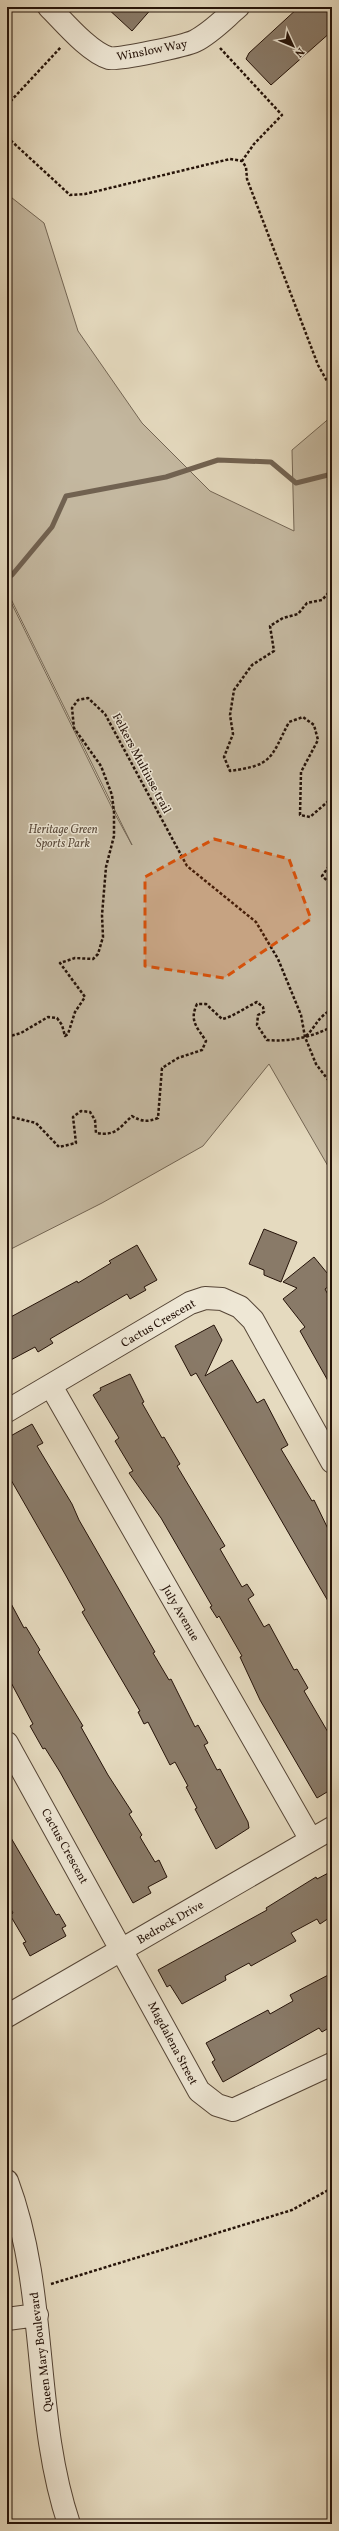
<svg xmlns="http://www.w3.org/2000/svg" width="339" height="2531" font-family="Vollkorn,serif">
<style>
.green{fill:#c4b8a0;stroke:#746654}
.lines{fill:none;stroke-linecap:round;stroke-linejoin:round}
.stream{stroke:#716251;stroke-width:5}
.building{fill:#897a68;stroke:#251309}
.minor-casing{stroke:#554536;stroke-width:24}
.path{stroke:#251309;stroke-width:2.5;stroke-dasharray:3 2;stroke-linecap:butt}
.minor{stroke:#eee7d5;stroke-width:22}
.marked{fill:#d4520c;fill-opacity:0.2;stroke:#d4520c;stroke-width:3;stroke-dasharray:8 5;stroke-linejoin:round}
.labels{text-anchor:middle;stroke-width:3;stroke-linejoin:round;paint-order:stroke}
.street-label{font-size:12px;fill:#251309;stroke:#eee7d5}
.park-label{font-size:12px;font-style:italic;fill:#5d4d3e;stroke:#eee7d5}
</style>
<rect width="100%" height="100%" fill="#e5dabf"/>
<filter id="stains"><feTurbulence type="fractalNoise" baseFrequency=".005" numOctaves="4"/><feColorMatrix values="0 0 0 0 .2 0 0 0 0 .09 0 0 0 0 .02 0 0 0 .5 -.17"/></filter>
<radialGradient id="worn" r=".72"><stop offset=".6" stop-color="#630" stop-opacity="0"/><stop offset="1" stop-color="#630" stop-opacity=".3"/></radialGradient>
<!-- green -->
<path class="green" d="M 7,194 L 44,223 L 78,331 L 142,423 L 210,491 L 294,531 L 292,450 L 332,416 L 332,1173 L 269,1064 L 203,1146 L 102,1203 L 7,1251 L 7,594 L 114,812 L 132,845 L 7,591 Z"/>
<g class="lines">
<!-- stream -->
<path class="stream" d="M 12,575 L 52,527 L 66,496 L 166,477 L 218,460 L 271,462 L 296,483 L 332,474"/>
</g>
<!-- building -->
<path class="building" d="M 106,7 L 153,7 L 132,31 Z
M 299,7 L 332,7 L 332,31 L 271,85 L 246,59 L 249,53 Z
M 264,1229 L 297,1242 L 281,1282 L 264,1275 L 264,1270 L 249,1264 Z
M 137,1245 L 157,1280 L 144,1287 L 146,1290 L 130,1299 L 127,1294 L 50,1339 L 53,1343 L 38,1352 L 35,1347 L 7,1362 L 7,1319 L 77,1281 L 78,1283 L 111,1263 L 109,1261 Z
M 314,1257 L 332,1279 L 332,1284 L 325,1289 L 332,1302 L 332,1388 L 300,1331 L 305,1327 L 283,1299 L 297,1288 L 283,1282 Z
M 214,1325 L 222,1340 L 205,1376 L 232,1360 L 257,1403 L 264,1399 L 288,1445 L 281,1449 L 312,1501 L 314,1500 L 332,1537 L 332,1608 L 196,1373 L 191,1376 L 175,1346 Z
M 130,1374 L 144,1402 L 142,1403 L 162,1438 L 164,1437 L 180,1464 L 177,1466 L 225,1546 L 220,1549 L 242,1587 L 247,1584 L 254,1595 L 248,1599 L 264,1627 L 269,1624 L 294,1670 L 297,1669 L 308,1688 L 304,1691 L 332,1739 L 332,1789 L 317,1798 L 260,1700 L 240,1657 L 242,1656 L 219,1616 L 217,1618 L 210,1607 L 212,1606 L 161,1518 L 129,1473 L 133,1471 L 115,1441 L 119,1438 L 93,1395 L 101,1390 L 100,1388 Z
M 32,1424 L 43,1443 L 37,1446 L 72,1504 L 79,1520 L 155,1652 L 153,1653 L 169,1680 L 171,1679 L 195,1727 L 198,1725 L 208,1743 L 204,1745 L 217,1770 L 220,1769 L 248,1822 L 249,1828 L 216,1849 L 195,1809 L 197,1808 L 186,1787 L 188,1786 L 175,1762 L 170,1765 L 148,1722 L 144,1724 L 138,1712 L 140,1711 L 82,1612 L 85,1610 L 65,1574 L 7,1473 L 7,1438 Z
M 7,1596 L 24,1628 L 26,1627 L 40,1650 L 38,1652 L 83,1726 L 81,1727 L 108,1775 L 132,1812 L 129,1814 L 142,1835 L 140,1837 L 155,1862 L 159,1860 L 167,1877 L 148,1887 L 151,1893 L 133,1903 L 60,1772 L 45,1748 L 43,1749 L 30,1726 L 33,1724 L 7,1675 Z
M 7,1831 L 56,1915 L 59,1914 L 66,1926 L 62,1928 L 66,1936 L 30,1956 L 23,1943 L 26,1942 L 10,1915 L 13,1913 L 7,1902 Z
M 332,1871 L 332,1916 L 320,1924 L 317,1919 L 291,1933 L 296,1941 L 251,1966 L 249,1963 L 225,1976 L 226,1980 L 182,2004 L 170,1985 L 167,1987 L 158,1970 L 267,1910 L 266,1908 L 316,1877 L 317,1879 Z
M 332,1973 L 332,2026 L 322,2032 L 319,2028 L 223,2082 L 212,2062 L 215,2060 L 206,2043 L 268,2010 L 270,2014 L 293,2001 L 290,1995 Z"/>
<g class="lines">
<!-- minor casing -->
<g class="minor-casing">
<path id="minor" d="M 49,7 C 64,22 89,52 109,58 C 118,60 185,46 195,41 C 211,33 224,19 238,7
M 51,1386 L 311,1840
M 7,1411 L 190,1303 L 205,1298 L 222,1299 L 240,1307 L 253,1320 L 332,1462
M 7,1743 L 199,2091 L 217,2105 L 233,2110 L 332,2064
M 7,2016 L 332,1828
M 7,2181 C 49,2293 32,2414 69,2524
M 7,2319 L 37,2315"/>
</g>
<!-- path -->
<path class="path" d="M 220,48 L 282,115 L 254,144 L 242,161
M 7,105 L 61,47
M 7,137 L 70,195 L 85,194 L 230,159 L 242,161 L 246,167 L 247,179 L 318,365 L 327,381 L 332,383
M 332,589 L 322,600 L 307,603 L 298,614 L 283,618 L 270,626 L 274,651 L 252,665 L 234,690 L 230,715 L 233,734 L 224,757 L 230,771 C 273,765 270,759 289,722 L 303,717 L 314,725 L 318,740 L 301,772 L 300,815 L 310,817 L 332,798
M 332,862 L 322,876 L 332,885
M 306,1036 C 318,1024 316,1019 332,1009
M 7,1037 L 21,1033 L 48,1017 L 57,1018 L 62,1025 L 65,1036 L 68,1034 L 75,1012 L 85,997 L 60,963 L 75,958 L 93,959 L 98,954 L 103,937 L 102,915 L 106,867 L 114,836 L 114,812 L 112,795 L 101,766 L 74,728 L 72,708 L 78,700 L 88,698 L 105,714 L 187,866 L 256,922 L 278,959 L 301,1015 L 305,1037 L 316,1064 L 332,1085
M 7,1116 L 36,1123 L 59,1147 L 76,1143 L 73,1117 L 81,1111 L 90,1112 L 95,1120 L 96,1133 C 116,1136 118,1129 132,1116 C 142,1122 148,1122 158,1118 L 162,1068 L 178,1058 L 202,1050 L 206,1041 C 197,1027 189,1021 197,1004 L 206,1004 L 222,1019 C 233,1017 246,1007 257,1002 L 263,1007 L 264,1012 L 258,1015 L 257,1025 L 267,1040 C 291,1042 311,1037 332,1027
M 51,2284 L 292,2210 L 332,2188"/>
<!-- minor -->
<use href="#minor" class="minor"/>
</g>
<!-- marked area -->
<path class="marked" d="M 214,839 L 289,859 L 311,919 L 224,978 L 145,966 L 145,877 Z"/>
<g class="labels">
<!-- street labels -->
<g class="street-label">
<text transform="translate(152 50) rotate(-11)" y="4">Winslow Way</text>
<text transform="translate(142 763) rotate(62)" y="4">Felkers Multiuse trail</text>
<text transform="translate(158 1323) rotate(-30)" y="4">Cactus Crescent</text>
<text transform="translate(181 1613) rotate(60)" y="4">July Avenue</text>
<text transform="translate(65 1846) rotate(61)" y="4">Cactus Crescent</text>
<text transform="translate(170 1922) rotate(-30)" y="4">Bedrock Drive</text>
<text transform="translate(173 2043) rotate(62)" y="4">Magdalena Street</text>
<text transform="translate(41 2352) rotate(-97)" y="4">Queen Mary Boulevard</text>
</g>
<!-- park labels -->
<g class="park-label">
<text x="63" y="833">Heritage Green<tspan x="63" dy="14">Sports Park</tspan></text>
</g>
</g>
<!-- margin -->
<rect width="339" height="2531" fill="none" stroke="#e5dabf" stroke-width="24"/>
<rect x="8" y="8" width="323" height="2515" fill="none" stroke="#251309" stroke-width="2"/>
<rect x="12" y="12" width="315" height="2507" fill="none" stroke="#251309"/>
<!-- north arrow -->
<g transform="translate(293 46) rotate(134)" stroke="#eee7d5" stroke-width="3" paint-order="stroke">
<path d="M0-3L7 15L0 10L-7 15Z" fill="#251309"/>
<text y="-6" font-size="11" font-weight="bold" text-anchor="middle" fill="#251309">N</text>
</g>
<rect width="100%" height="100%" filter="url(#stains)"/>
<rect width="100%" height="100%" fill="url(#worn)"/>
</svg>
